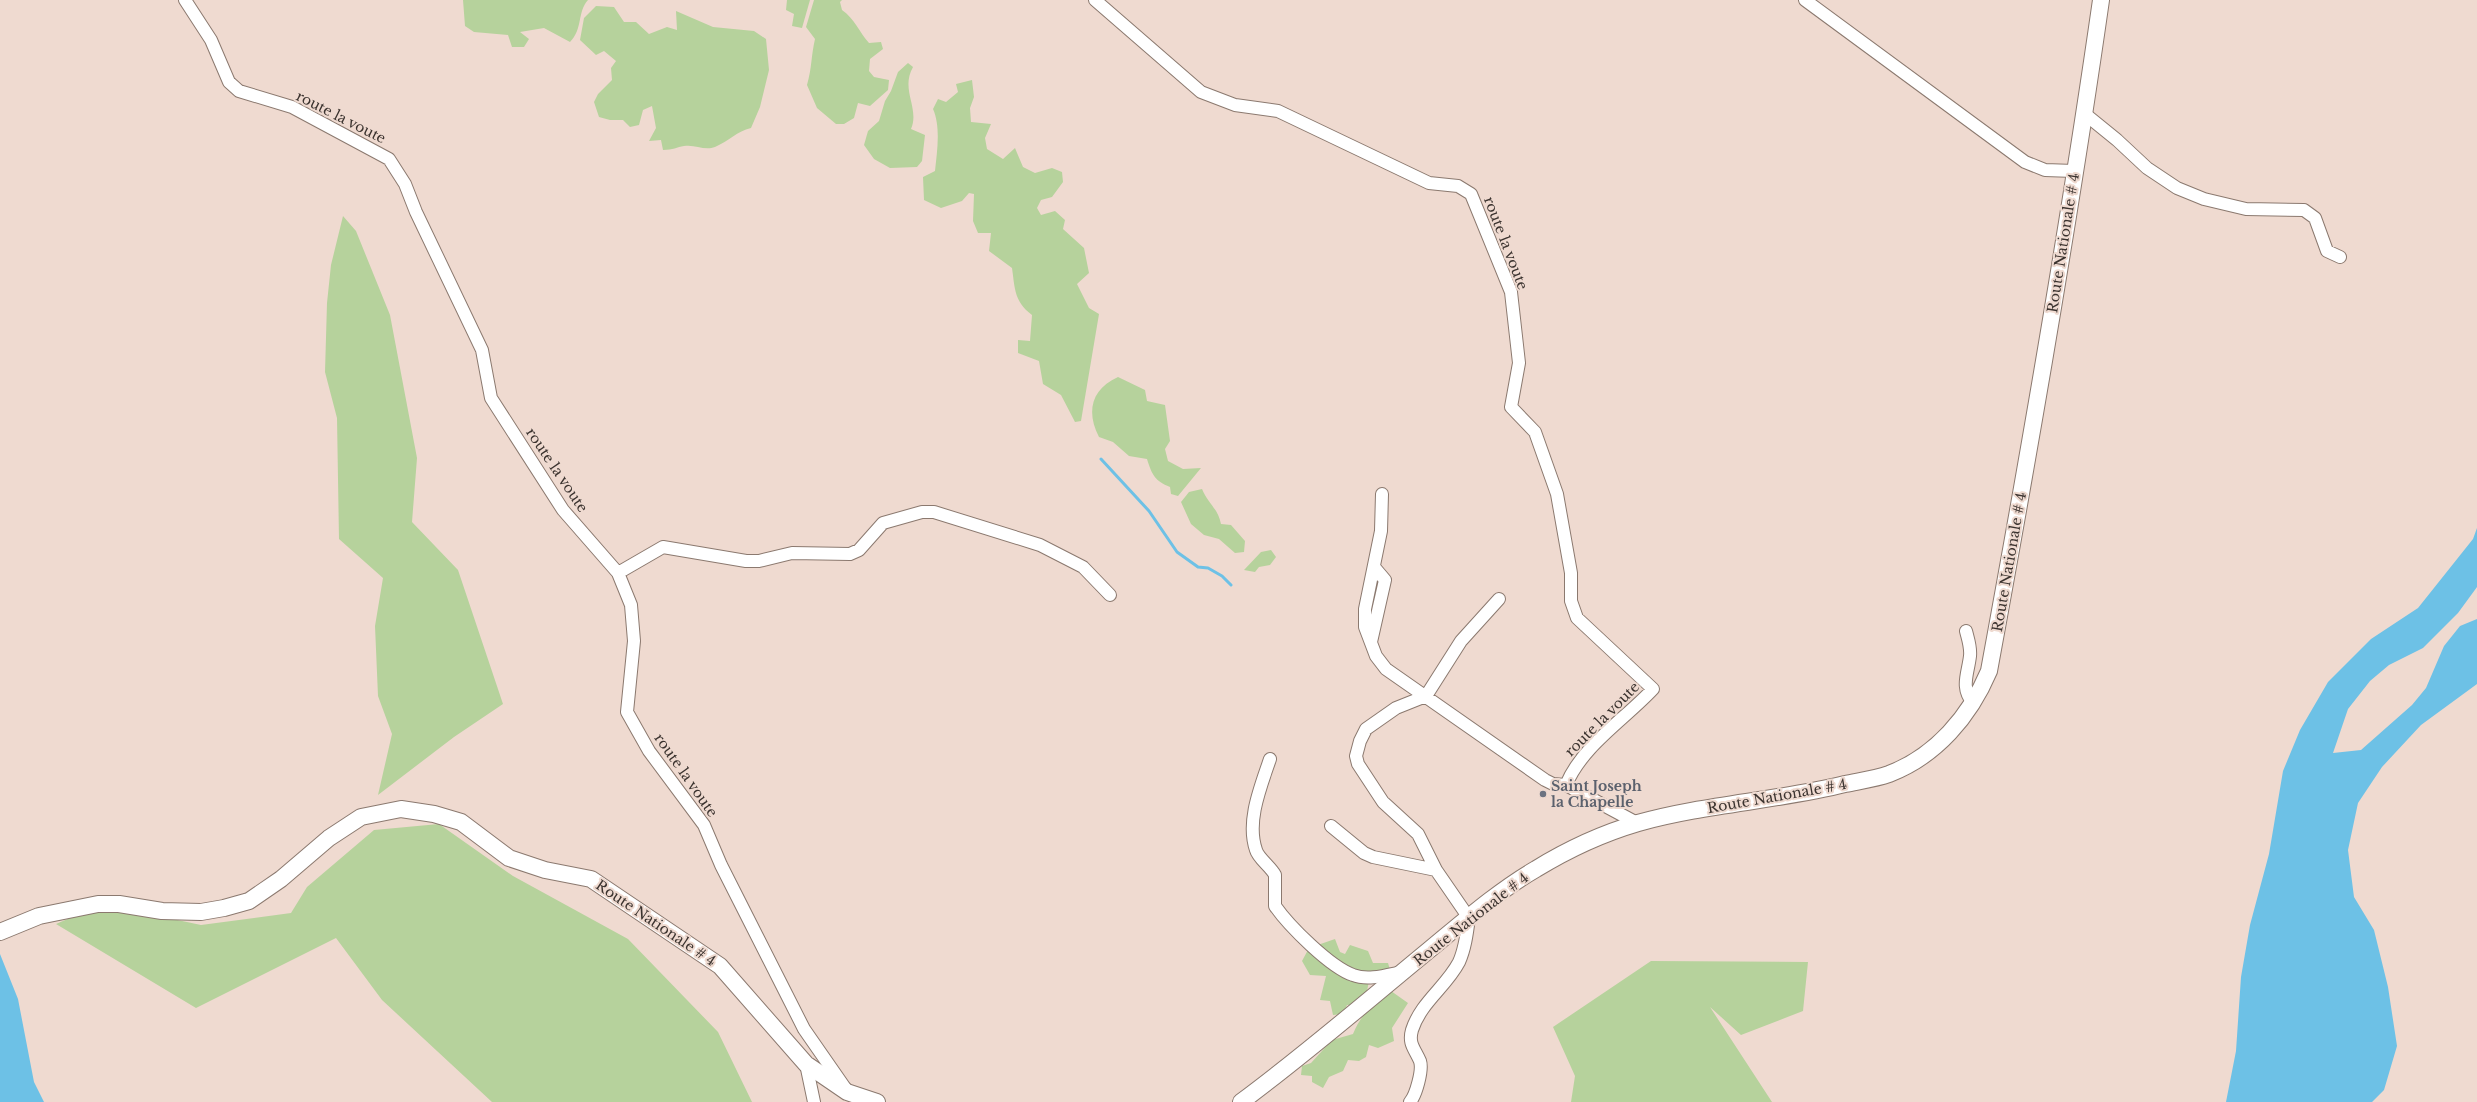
<svg xmlns="http://www.w3.org/2000/svg" width="2477" height="1102" font-family="'Libre Baskerville',serif">
<style>
.green{fill:#b6d29c}
.water{fill:#6dc1e6}
.lines{fill:none;stroke-linecap:round;stroke-linejoin:round}
.stream{stroke:#6dc1e6;stroke-width:3}
.minor-casing{stroke:#8b796f;stroke-width:14}
.major-casing{stroke:#8b796f;stroke-width:18}
.minor{stroke:#fff;stroke-width:12}
.major{stroke:#fff;stroke-width:16}
.worship-dot{fill:#6b7280;stroke:#efdad0;stroke-width:1.5}
.labels{text-anchor:middle;stroke-width:4;stroke-linejoin:round;paint-order:stroke}
.street-label{font-size:14px;fill:#3b332f;stroke:#efdad0}
.worship-label{font-size:14px;font-weight:bold;fill:#5b616d;stroke:#efdad0;text-anchor:start}
</style>
<rect width="100%" height="100%" fill="#efdad0"/>
<!-- green -->
<path class="green" d="M 463,0 L 588,0 C 577,12 583,29 570,42 L 544,28 L 520,32 L 529,39 L 524,47 L 512,47 L 508,35 L 474,32 L 465,26 Z
M 787,0 L 810,0 L 802,28 L 792,26 L 794,14 L 786,10 Z
M 814,0 L 842,0 L 840,2 L 842,10 C 855,19 859,32 869,43 L 881,42 L 883,49 L 870,59 L 869,71 L 874,77 L 889,80 L 888,90 L 870,106 L 858,103 L 854,118 L 844,124 L 836,124 L 817,108 L 807,85 C 812,68 811,56 815,39 L 806,27 Z
M 596,6 L 614,7 L 624,22 L 636,22 L 649,34 L 667,27 L 677,30 L 676,11 L 713,27 L 754,31 L 766,39 L 769,70 L 760,107 L 751,128 C 737,131 729,141 715,147 C 704,151 695,144 684,146 C 677,147 673,150 663,150 L 661,140 L 649,141 L 656,128 L 652,106 L 643,110 L 639,125 L 630,127 L 623,120 L 610,120 L 599,117 L 594,102 L 598,94 L 612,80 L 611,68 L 616,61 L 604,51 L 596,55 L 580,40 L 584,18 Z
M 908,63 L 913,67 C 900,90 920,108 911,129 L 925,135 L 922,161 L 917,167 L 890,168 L 874,159 L 864,145 L 868,131 L 879,121 L 885,101 L 891,91 L 898,72 Z
M 972,80 L 974,97 L 970,108 L 971,122 L 991,124 L 985,138 L 987,149 L 1003,159 L 1015,148 L 1023,167 L 1035,173 L 1052,168 L 1062,172 L 1063,182 L 1052,197 L 1041,200 L 1037,208 L 1041,215 L 1055,211 L 1065,220 L 1063,229 L 1084,248 L 1089,273 L 1077,284 L 1089,308 L 1099,314 L 1081,421 L 1075,422 L 1061,395 L 1043,384 L 1039,361 L 1018,353 L 1018,340 L 1030,341 L 1032,315 C 1014,301 1015,289 1012,268 L 989,251 L 991,233 L 978,233 L 973,221 L 974,194 L 969,193 L 962,201 L 941,208 L 924,200 L 923,177 L 935,171 C 937,152 941,127 933,109 L 938,99 L 946,102 L 958,92 L 956,84 Z
M 343,216 L 356,231 L 390,315 L 417,458 L 412,522 L 458,570 L 503,704 L 454,737 L 378,795 L 392,734 L 378,696 L 375,626 L 383,578 L 339,539 L 337,418 L 325,372 L 327,303 L 331,265 Z
M 1118,377 L 1145,390 L 1147,401 L 1165,405 L 1170,441 L 1165,449 L 1168,461 L 1183,469 L 1201,468 L 1178,496 L 1171,494 L 1170,487 C 1155,481 1152,475 1147,459 L 1129,456 L 1113,442 L 1099,437 C 1086,412 1091,389 1118,377 Z
M 1202,489 C 1208,504 1218,508 1221,524 L 1231,525 L 1245,541 L 1244,552 L 1235,553 L 1219,539 L 1204,535 L 1191,524 L 1181,502 L 1189,492 Z
M 1271,550 L 1276,557 L 1270,565 L 1259,567 L 1255,572 L 1244,570 L 1261,552 Z
M 439,824 L 513,876 L 628,939 L 718,1032 L 752,1102 L 492,1102 L 382,1000 L 336,938 L 196,1008 L 56,924 L 102,904 L 201,925 L 291,913 L 307,887 L 374,830 Z
M 1335,939 L 1340,952 L 1345,954 L 1350,945 L 1368,951 L 1373,963 L 1388,963 L 1391,973 L 1369,981 L 1366,996 L 1355,1005 L 1347,1005 L 1343,1014 L 1333,1015 L 1330,1001 L 1320,1000 L 1326,976 L 1310,975 L 1302,961 L 1309,948 Z
M 1651,961 L 1808,962 L 1803,1011 L 1741,1035 L 1710,1007 L 1772,1102 L 1571,1102 L 1575,1076 L 1553,1027 Z
M 1391,991 L 1408,1003 L 1392,1028 L 1394,1041 L 1378,1048 L 1369,1045 L 1366,1057 L 1359,1061 L 1348,1060 L 1343,1071 L 1329,1077 L 1323,1088 L 1312,1082 L 1312,1076 L 1301,1075 L 1302,1066 L 1311,1063 L 1332,1040 L 1353,1034 C 1361,1014 1374,1003 1391,991 Z"/>
<!-- water -->
<path class="water" d="M 2477,528 L 2477,587 L 2458,613 L 2423,648 L 2389,665 L 2370,681 L 2348,709 L 2333,753 L 2361,750 L 2412,705 L 2426,688 L 2444,646 L 2460,626 L 2477,619 L 2477,684 L 2421,725 L 2382,767 L 2358,803 L 2348,850 L 2354,897 L 2374,930 L 2388,987 L 2397,1046 L 2384,1090 L 2372,1102 L 2226,1102 L 2236,1051 L 2241,977 L 2250,925 L 2269,854 L 2283,771 L 2300,730 L 2328,682 L 2371,639 L 2418,608 L 2473,539 Z
M 0,954 L 18,999 L 34,1082 L 44,1102 L 0,1102 Z"/>
<g class="lines">
<!-- stream -->
<path class="stream" d="M 1101,459 L 1149,511 L 1177,552 L 1198,567 L 1208,568 L 1222,576 L 1231,585"/>
<!-- minor casing -->
<g class="minor-casing">
<path id="minor" d="M 185,0 L 211,40 L 229,82 L 239,91 L 292,107 L 389,159 L 405,184 L 416,212 L 482,350 L 491,398 L 563,510 L 618,573 L 631,605 L 634,641 L 627,712 L 649,751 L 704,825 L 721,865 L 804,1029 L 845,1088
M 1095,0 L 1201,92 L 1235,105 L 1278,111 L 1429,183 L 1458,186 L 1471,194 L 1511,292 L 1519,363 L 1511,407 L 1535,432 L 1557,494 L 1571,573 L 1571,601 L 1577,618 L 1653,689 C 1624,720 1582,746 1566,785 L 1637,823
M 1805,0 L 2025,162 L 2045,170 L 2074,171
M 2085,114 L 2117,140 L 2147,168 L 2177,188 L 2204,199 L 2246,209 L 2304,210 L 2315,218 L 2327,251 L 2340,257
M 1382,494 L 1381,531 L 1365,609 L 1365,627 L 1376,656 L 1386,669 L 1545,780 L 1553,784 L 1566,785
M 618,573 L 663,547 L 746,561 L 759,561 L 792,553 L 850,554 L 859,550 L 883,523 L 922,512 L 934,512 L 1040,545 L 1083,567 L 1110,595
M 1966,631 C 1968,639 1971,647 1970,656 C 1968,674 1960,687 1973,703
M 1371,642 L 1385,580 L 1374,567
M 1270,759 C 1261,786 1246,821 1256,850 C 1258,858 1271,867 1275,875 L 1275,906 C 1289,926 1330,967 1353,975 C 1368,981 1387,975 1402,972
M 1331,826 L 1364,853 L 1373,857 L 1436,870
M 806,1064 L 814,1102
M 1410,1102 C 1416,1095 1423,1070 1420,1061 C 1415,1049 1408,1044 1412,1030 C 1421,1002 1446,987 1459,962 C 1465,949 1467,933 1469,918 L 1436,870 L 1418,834 L 1383,802 L 1358,764 L 1356,756 L 1360,741 L 1366,729 L 1396,708 L 1426,696 L 1461,641 L 1499,599"/>
</g>
<!-- major casing -->
<g class="major-casing">
<path id="major" d="M 0,932 L 39,916 L 98,904 L 119,904 L 162,911 L 201,912 L 224,908 L 249,901 L 281,879 L 329,838 L 361,817 L 401,809 L 434,814 L 461,822 L 509,858 L 545,870 L 591,879 L 720,966 L 806,1064 L 847,1092 L 877,1102
M 1241,1102 C 1306,1054 1367,1001 1429,950 C 1463,922 1498,891 1536,869 C 1567,850 1604,833 1638,823 C 1706,804 1777,801 1845,784 C 1859,781 1875,779 1889,774 C 1936,756 1970,716 1989,671 C 2030,448 2069,224 2101,0"/>
</g>
<!-- minor -->
<use href="#minor" class="minor"/>
<!-- major -->
<use href="#major" class="major"/>
</g>
<!-- markers -->
<circle class="worship-dot" cx="1543" cy="794" r="4"/>
<g class="labels">
<!-- street labels -->
<g class="street-label">
<text transform="translate(341 117) rotate(27)" y="5">route la voute</text>
<text transform="translate(1506 243) rotate(69)" y="5">route la voute</text>
<text transform="translate(2063 243) rotate(-81)" y="5">Route Nationale # 4</text>
<text transform="translate(557 470) rotate(56)" y="5">route la voute</text>
<text transform="translate(2009 562) rotate(-80)" y="5">Route Nationale # 4</text>
<text transform="translate(1602 719) rotate(-45)" y="5">route la voute</text>
<text transform="translate(686 775) rotate(55)" y="5">route la voute</text>
<text transform="translate(1777 796) rotate(-10)" y="5">Route Nationale # 4</text>
<text transform="translate(1471 919) rotate(-38)" y="5">Route Nationale # 4</text>
<text transform="translate(656 923) rotate(34)" y="5">Route Nationale # 4</text>
</g>
<!-- worship labels -->
<g class="worship-label">
<text x="1551" y="791">Saint Joseph<tspan x="1551" dy="16">la Chapelle</tspan></text>
</g>
</g>
</svg>
